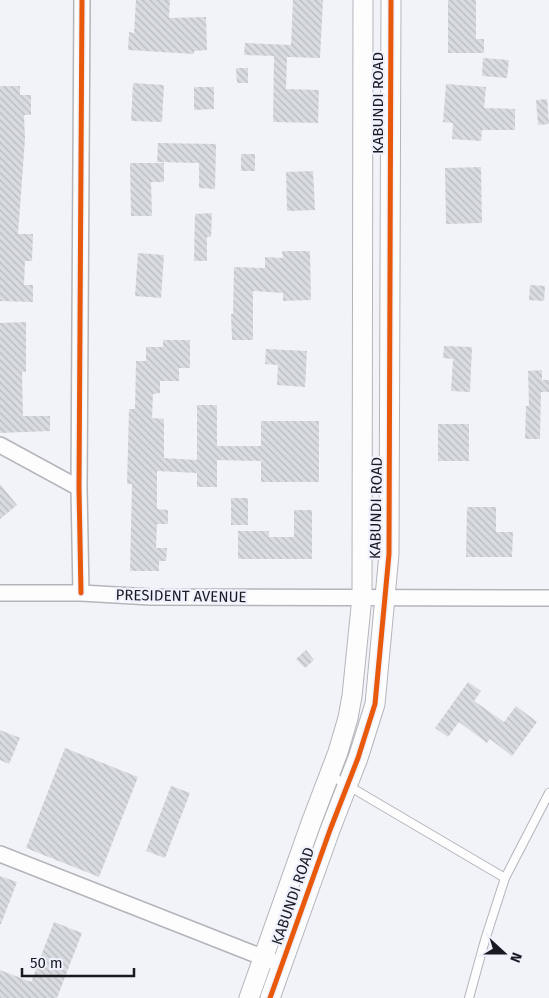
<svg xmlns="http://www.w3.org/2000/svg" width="549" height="998" font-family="'Fira Sans',sans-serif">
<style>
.building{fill:url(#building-back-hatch)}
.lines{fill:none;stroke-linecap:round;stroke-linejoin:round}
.service-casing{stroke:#b4b5bb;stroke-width:10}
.minor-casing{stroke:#b4b5bb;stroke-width:18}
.tertiary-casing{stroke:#b4b5bb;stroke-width:21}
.service{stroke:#fdfdfe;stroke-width:8}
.minor{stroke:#fdfdfe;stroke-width:15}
.tertiary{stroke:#fdfdfe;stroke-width:19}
.cycleway-casing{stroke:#eff1fc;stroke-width:8}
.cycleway{stroke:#e8590c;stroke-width:5}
.labels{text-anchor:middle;stroke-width:4.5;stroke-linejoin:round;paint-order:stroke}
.street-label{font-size:15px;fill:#191a21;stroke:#eff1fc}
</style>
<defs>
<pattern id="building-back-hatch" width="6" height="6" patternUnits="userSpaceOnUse" patternTransform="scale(1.25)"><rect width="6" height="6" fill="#d8dbe0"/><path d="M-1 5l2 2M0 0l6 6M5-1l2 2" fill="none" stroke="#b9bbc0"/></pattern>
</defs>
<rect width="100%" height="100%" fill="#f2f3f9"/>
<!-- building -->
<path class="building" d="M 136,0 L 170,0 L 169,18 L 206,17 L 207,50 L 194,51 L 194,54 L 128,50 L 129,32 L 134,33 Z
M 293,0 L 323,0 L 320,58 L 287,57 L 286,89 L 319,90 L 318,123 L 273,122 L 274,56 L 244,55 L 245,43 L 291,45 Z
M 448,0 L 476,0 L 476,39 L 484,39 L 484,53 L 448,53 Z
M 483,58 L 509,60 L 507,78 L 482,76 Z
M 236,68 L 248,68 L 248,83 L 237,83 Z
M 133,83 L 164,85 L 162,122 L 131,121 Z
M 446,84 L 486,87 L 484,108 L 515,109 L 515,130 L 482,130 L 481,141 L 452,139 L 453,123 L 443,122 Z
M 0,86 L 20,86 L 20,95 L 31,95 L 31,115 L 24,115 L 25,139 L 18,234 L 33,234 L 32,261 L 25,261 L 24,285 L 33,285 L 33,302 L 0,301 Z
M 194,87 L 214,87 L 214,109 L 194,110 Z
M 547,99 L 549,124 L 538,125 L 536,100 Z
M 158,143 L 216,144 L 215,189 L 199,188 L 199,163 L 157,162 Z
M 241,154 L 255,154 L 255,171 L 241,171 Z
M 130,163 L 164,163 L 164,182 L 151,182 L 152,216 L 131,216 Z
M 481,167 L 482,223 L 446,224 L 445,168 Z
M 313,171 L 315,210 L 287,211 L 286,172 Z
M 212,213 L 211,237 L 207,237 L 207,261 L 194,261 L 195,214 Z
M 282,251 L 310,251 L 311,300 L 283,301 L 283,293 L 253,291 L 253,340 L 232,340 L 231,314 L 233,314 L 234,267 L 265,268 L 265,257 L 283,258 Z
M 138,253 L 164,255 L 161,298 L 135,296 Z
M 530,285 L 545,286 L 544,301 L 529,300 Z
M 26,322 L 26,372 L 22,372 L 23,416 L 50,416 L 50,431 L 0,433 L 0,323 Z
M 163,340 L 190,340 L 190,368 L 179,368 L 179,381 L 160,381 L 160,393 L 153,394 L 152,418 L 164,419 L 164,458 L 197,460 L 197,405 L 217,405 L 217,446 L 261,446 L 261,421 L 319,421 L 319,482 L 261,482 L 261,461 L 217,460 L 217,487 L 197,487 L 197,473 L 157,471 L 157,509 L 168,510 L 168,524 L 157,524 L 156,548 L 167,548 L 166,561 L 159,561 L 159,571 L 130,571 L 132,484 L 127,484 L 129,409 L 135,409 L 136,361 L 146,361 L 146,347 L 163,347 Z
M 444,346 L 472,347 L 470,392 L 451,391 L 453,359 L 443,358 Z
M 266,349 L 307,351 L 305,387 L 277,385 L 278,365 L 265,364 Z
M 542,370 L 542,380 L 549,380 L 549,392 L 541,392 L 540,439 L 525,439 L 526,406 L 529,406 L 528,371 Z
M 438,424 L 469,424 L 469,461 L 438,461 Z
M 0,484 L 17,505 L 0,519 Z
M 231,498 L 248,498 L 248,525 L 231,525 Z
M 467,507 L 496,507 L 496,532 L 513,532 L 512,557 L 466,557 Z
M 294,510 L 312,510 L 312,559 L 238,559 L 238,531 L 269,531 L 269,537 L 294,537 Z
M 306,650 L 314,660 L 305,668 L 296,659 Z
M 468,682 L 481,691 L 474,701 L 504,722 L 516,706 L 537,722 L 512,756 L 490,739 L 487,743 L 459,722 L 448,737 L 435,728 Z
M 0,730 L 20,738 L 9,764 L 0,760 Z
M 65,748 L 138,777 L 99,877 L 26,848 Z
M 171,786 L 190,793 L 165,858 L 146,851 Z
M 0,876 L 17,882 L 1,924 L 0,924 Z
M 54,922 L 82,933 L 57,998 L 0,998 L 0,970 L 31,982 Z"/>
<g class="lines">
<!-- service casing -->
<g class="service-casing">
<path id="service" d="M 330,775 L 505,878
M 469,998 L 485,940 L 505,878 L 549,793"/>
</g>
<!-- minor casing -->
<g class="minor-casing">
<path id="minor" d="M 0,445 L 79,488
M 0,593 L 81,593 L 151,597 L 549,598
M 81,593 L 79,488 L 82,0
M 0,854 L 272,961"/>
</g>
<!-- tertiary casing -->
<g class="tertiary-casing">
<path id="tertiary" d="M 249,998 L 311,823 L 338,752 L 348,718 L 352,696 L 362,597 L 363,0
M 270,998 L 330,830 L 358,758 L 375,704 L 389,554 L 391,0"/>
</g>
<!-- service -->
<use href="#service" class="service"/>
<!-- minor -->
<use href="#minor" class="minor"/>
<!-- tertiary -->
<use href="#tertiary" class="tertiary"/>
<!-- cycleway casing -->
<g class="cycleway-casing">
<path id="cycleway" d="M 81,593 L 79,488 L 82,0
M 270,998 L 330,830 L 358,758 L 375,704 L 389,554 L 391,0"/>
</g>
<!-- cycleway -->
<use href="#cycleway" class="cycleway"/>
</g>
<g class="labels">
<!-- street labels -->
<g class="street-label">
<text transform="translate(378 103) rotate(-90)" y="5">KABUNDI ROAD</text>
<text transform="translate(376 508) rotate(-89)" y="5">KABUNDI ROAD</text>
<text transform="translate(181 596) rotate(1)" y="5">PRESIDENT AVENUE</text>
<text transform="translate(293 896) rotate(-71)" y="5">KABUNDI ROAD</text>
</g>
</g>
<!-- north arrow -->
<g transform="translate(504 953) rotate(111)" stroke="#eff1fc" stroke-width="4" paint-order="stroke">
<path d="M0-4L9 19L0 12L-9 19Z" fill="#191a21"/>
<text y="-8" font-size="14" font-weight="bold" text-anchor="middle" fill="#191a21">N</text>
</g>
<!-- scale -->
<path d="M22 968v8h112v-8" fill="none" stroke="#191a21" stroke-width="2.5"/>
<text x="30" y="968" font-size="15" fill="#191a21" stroke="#eff1fc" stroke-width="4" paint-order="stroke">50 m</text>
</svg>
